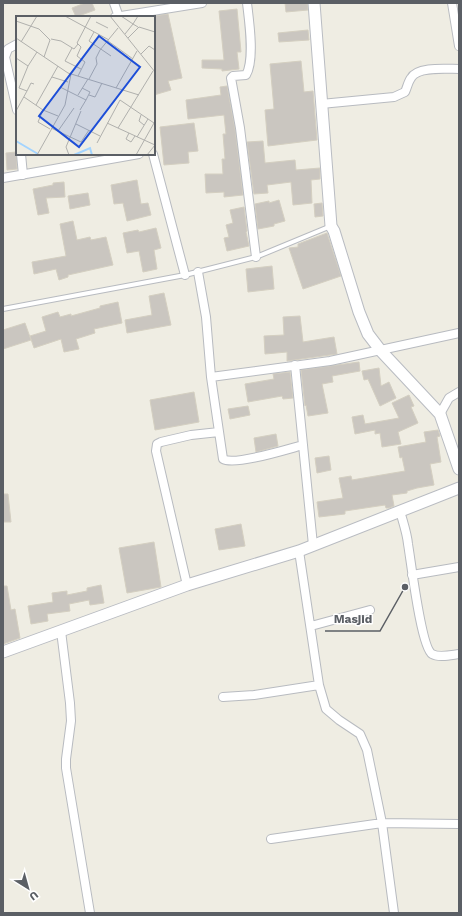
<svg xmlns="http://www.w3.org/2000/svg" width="462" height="916" font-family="'Work Sans',sans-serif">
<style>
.building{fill:#cac6c0;stroke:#d4cfc1}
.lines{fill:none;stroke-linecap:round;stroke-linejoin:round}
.lane-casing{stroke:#b8bbc0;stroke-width:6}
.street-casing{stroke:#b8bbc0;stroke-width:10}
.secondary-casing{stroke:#b9bcc2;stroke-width:13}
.lane{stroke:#fff;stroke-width:4}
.street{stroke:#fff;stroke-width:8}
.secondary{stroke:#fff;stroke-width:11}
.inset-river{fill:none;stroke:#a3d4ff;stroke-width:2}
.inset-road{fill:none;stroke:#b0b0ad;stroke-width:1}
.view{fill:#1d4ed8;fill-opacity:0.15;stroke:#1d4ed8;stroke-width:2}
.inset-edge{fill:none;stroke:#5b5f65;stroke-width:2}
.leader{fill:none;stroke:#5b5f65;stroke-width:1.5}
.callout-dot{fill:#5b5f65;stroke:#fff;stroke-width:1.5}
.callout-label{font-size:12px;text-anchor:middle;font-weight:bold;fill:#5b5f65;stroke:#fff;stroke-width:3;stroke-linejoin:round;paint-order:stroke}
</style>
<rect width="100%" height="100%" fill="#efede3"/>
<!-- building -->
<path class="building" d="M 85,3 L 92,3 L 95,10 L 76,17 L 72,8 Z
M 285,3 L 307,3 L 308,10 L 286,12 Z
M 237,9 L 241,52 L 237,52 L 239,69 L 222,71 L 222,69 L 202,68 L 202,60 L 224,60 L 219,11 Z
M 168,14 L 182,78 L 168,81 L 171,90 L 154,95 L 154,16 Z
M 308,30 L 309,40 L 279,42 L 278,33 Z
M 301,61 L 304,92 L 313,91 L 317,140 L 268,146 L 265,110 L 274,109 L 270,64 Z
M 227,86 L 235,129 L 243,195 L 224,197 L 224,192 L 206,193 L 205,174 L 223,174 L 222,159 L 225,159 L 223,134 L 226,134 L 224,115 L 188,119 L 186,100 L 221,95 L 220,87 Z
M 194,123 L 198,151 L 188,152 L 189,163 L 164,165 L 160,127 Z
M 263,141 L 265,163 L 295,160 L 296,170 L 320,168 L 320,179 L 311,180 L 312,203 L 293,205 L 291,182 L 267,185 L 268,193 L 254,194 L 247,142 Z
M 16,152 L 17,169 L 7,170 L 6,153 Z
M 137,180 L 141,204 L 148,203 L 151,215 L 127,221 L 123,203 L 114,204 L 111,185 Z
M 64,182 L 65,197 L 46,198 L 49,213 L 38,215 L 33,189 L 53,185 L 53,183 Z
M 88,193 L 90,205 L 70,209 L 68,196 Z
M 279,200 L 285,221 L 274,224 L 274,226 L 258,229 L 255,204 L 269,201 L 269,203 Z
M 322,203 L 323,216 L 315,217 L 314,204 Z
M 244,207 L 247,231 L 246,232 L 249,246 L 227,251 L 224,238 L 229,237 L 226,225 L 233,223 L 230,210 Z
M 73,221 L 77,240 L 90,237 L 91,240 L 106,237 L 113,265 L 68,275 L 68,277 L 59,280 L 56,269 L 34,274 L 32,262 L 66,256 L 60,224 Z
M 156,228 L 161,248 L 154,250 L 157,269 L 143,272 L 139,251 L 127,253 L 123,233 L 138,230 L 139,232 Z
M 327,233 L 341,276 L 303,289 L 289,248 L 298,247 L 298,244 Z
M 272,266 L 274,289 L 248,292 L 246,269 Z
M 164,293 L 171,325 L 127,333 L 125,320 L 152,315 L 149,296 Z
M 118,302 L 122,323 L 94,329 L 95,333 L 76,339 L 79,349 L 64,352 L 61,339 L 34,348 L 30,336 L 46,331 L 42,317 L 58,312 L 60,317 L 71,314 L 71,316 L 100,308 L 100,306 Z
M 300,316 L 303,342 L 334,337 L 337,354 L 287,361 L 287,352 L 265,354 L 264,336 L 284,335 L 283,317 Z
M 25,323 L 31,340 L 3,349 L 3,330 Z
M 359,362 L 360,371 L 332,376 L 333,382 L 322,384 L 328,413 L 308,416 L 306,405 L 305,406 L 301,370 Z
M 379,368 L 381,386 L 389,382 L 396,398 L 380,406 L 368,379 L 364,380 L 362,371 Z
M 290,372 L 293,398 L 283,399 L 282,396 L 248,402 L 245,384 L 274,379 L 273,374 Z
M 194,392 L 199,422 L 155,430 L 150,400 Z
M 409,395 L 414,406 L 411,407 L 418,423 L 398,432 L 401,444 L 382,447 L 380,433 L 375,434 L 375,430 L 355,434 L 352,417 L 363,415 L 365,424 L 399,418 L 392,403 Z
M 248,406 L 250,415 L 230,419 L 228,409 Z
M 438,430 L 440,436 L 437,437 L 441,462 L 430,464 L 434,485 L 417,488 L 407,491 L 407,493 L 392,495 L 394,506 L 389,508 L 386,508 L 385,505 L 345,511 L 345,514 L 319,517 L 317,502 L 343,498 L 339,478 L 351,476 L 352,480 L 405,471 L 402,457 L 400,458 L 398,447 L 426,442 L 424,432 Z
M 276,434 L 278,446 L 256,452 L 254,438 Z
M 329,456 L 331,470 L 317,473 L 315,458 Z
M 3,494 L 8,494 L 11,522 L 3,522 Z
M 241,524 L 245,546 L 219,550 L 215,529 Z
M 154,542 L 161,587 L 127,593 L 119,548 Z
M 101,585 L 104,603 L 90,605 L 89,600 L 69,604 L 70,611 L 47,614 L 48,621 L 31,624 L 28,606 L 53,602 L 52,593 L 67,591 L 67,595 L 87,591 L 87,588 Z
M 3,586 L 7,586 L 11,610 L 15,609 L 20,638 L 3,644 Z"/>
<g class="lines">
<!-- lane casing -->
<g class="lane-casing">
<path id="lane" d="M 3,309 L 185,275 L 256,257 L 331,226"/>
</g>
<!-- street casing -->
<g class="street-casing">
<path id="street" d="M 114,3 L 119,17
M 247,3 C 249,20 255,60 246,75 L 233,76 L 231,78 L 240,128 L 256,257
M 452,3 L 459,46
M 115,17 L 202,3
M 17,44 L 8,49 L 5,57 L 17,110
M 321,104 L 394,97 L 405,92 C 407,88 408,82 411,78 C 417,66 447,69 459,69
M 21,154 L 23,175
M 153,154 L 185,275
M 3,178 L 139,154
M 198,272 L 206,317 L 211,377 L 330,361 L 459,333
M 295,365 L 313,545
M 211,377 L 223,459 C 234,466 288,449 303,445
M 440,414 L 449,398 L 459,392
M 400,511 C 403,522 407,533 408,544 C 411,561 421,647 432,654 C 439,658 451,655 459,654
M 299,551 L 319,685 L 326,709 L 339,720 L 360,734 L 367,750 L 382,823 L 394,913
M 412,575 L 459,567
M 187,585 L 156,451 L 157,444 L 161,442 L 191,435 L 219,432
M 311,626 L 370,610
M 61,631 L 70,703 L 71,721 L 66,759 L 66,768 L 90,913
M 223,697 L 254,695 L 319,685
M 271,839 L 382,823 L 459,824"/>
</g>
<!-- secondary casing -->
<g class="secondary-casing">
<path id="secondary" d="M 314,3 L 331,226 L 334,231 L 359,312 L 368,334 L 381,351 L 440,414 L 459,469
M 3,652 L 187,585 L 299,551 L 459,488"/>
</g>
<!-- lane -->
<use href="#lane" class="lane"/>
<!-- street -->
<use href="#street" class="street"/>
<!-- secondary -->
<use href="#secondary" class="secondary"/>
</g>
<!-- overview -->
<g transform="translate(16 16)">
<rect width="139" height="139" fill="#efede3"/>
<path class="inset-river" d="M 0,125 L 22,138M 58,139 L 74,132 L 76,139"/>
<path class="inset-road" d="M 49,0 L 93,24M 94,0 L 139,56M 105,0 L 117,8 L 109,18M 0,5 L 23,13 L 34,24M 80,6 L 92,12M 122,11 L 117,8 L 122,0M 78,16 L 73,25 L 95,40M 0,22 L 52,57 L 123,79M 112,22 L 123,11 L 139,16M 35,23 L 45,25 L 58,33 L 62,28M 92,25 L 117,43M 5,26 L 21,0M 56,32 L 49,45 L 65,53M 125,38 L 133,30 L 139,34M 28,41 L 34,24M 0,42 L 12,50 L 21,36M 62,60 L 69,46 L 61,40 L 65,31 L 61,27 L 75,0M 36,61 L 52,66M 73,63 L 81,48 L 80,42 L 84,34 L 102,12M 44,71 L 70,84 L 64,94M 66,72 L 74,76 L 70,84M 100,72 L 121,35M 11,75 L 15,67 L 18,68M 62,79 L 72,63M 73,79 L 79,81 L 86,67M 8,81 L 27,94 L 22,106 L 34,113M 20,89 L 42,50M 27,94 L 42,100M 0,95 L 11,75 L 3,72 L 12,50M 125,99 L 123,105 L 128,109M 91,107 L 139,129M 60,108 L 84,120M 35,112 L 65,126 L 73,114M 102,112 L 137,55M 42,115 L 58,92M 113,117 L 110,123 L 115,126 L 119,120M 121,121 L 132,103M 81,127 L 104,84 L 138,107 L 139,105M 21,139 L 49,89 L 55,58M 53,139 L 50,131 L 65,95M 120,139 L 138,107M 131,139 L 139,129"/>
<path class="view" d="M 83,20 L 124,51 L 63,131 L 23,100 Z"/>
<rect width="139" height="139" class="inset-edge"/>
</g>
<!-- callouts -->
<path class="leader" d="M405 587L380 631H325"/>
<circle class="callout-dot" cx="405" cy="587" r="4"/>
<g class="callout-label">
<text x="353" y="623">Masjid</text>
</g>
<!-- border -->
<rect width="462" height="916" fill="none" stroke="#5b5f65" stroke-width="8"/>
<!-- north arrow -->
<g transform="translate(28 888) rotate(143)" stroke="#ffffff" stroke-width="3" paint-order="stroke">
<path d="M0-3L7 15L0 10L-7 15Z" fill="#5b5f65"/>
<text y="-6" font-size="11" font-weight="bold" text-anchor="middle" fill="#5b5f65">U</text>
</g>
</svg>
